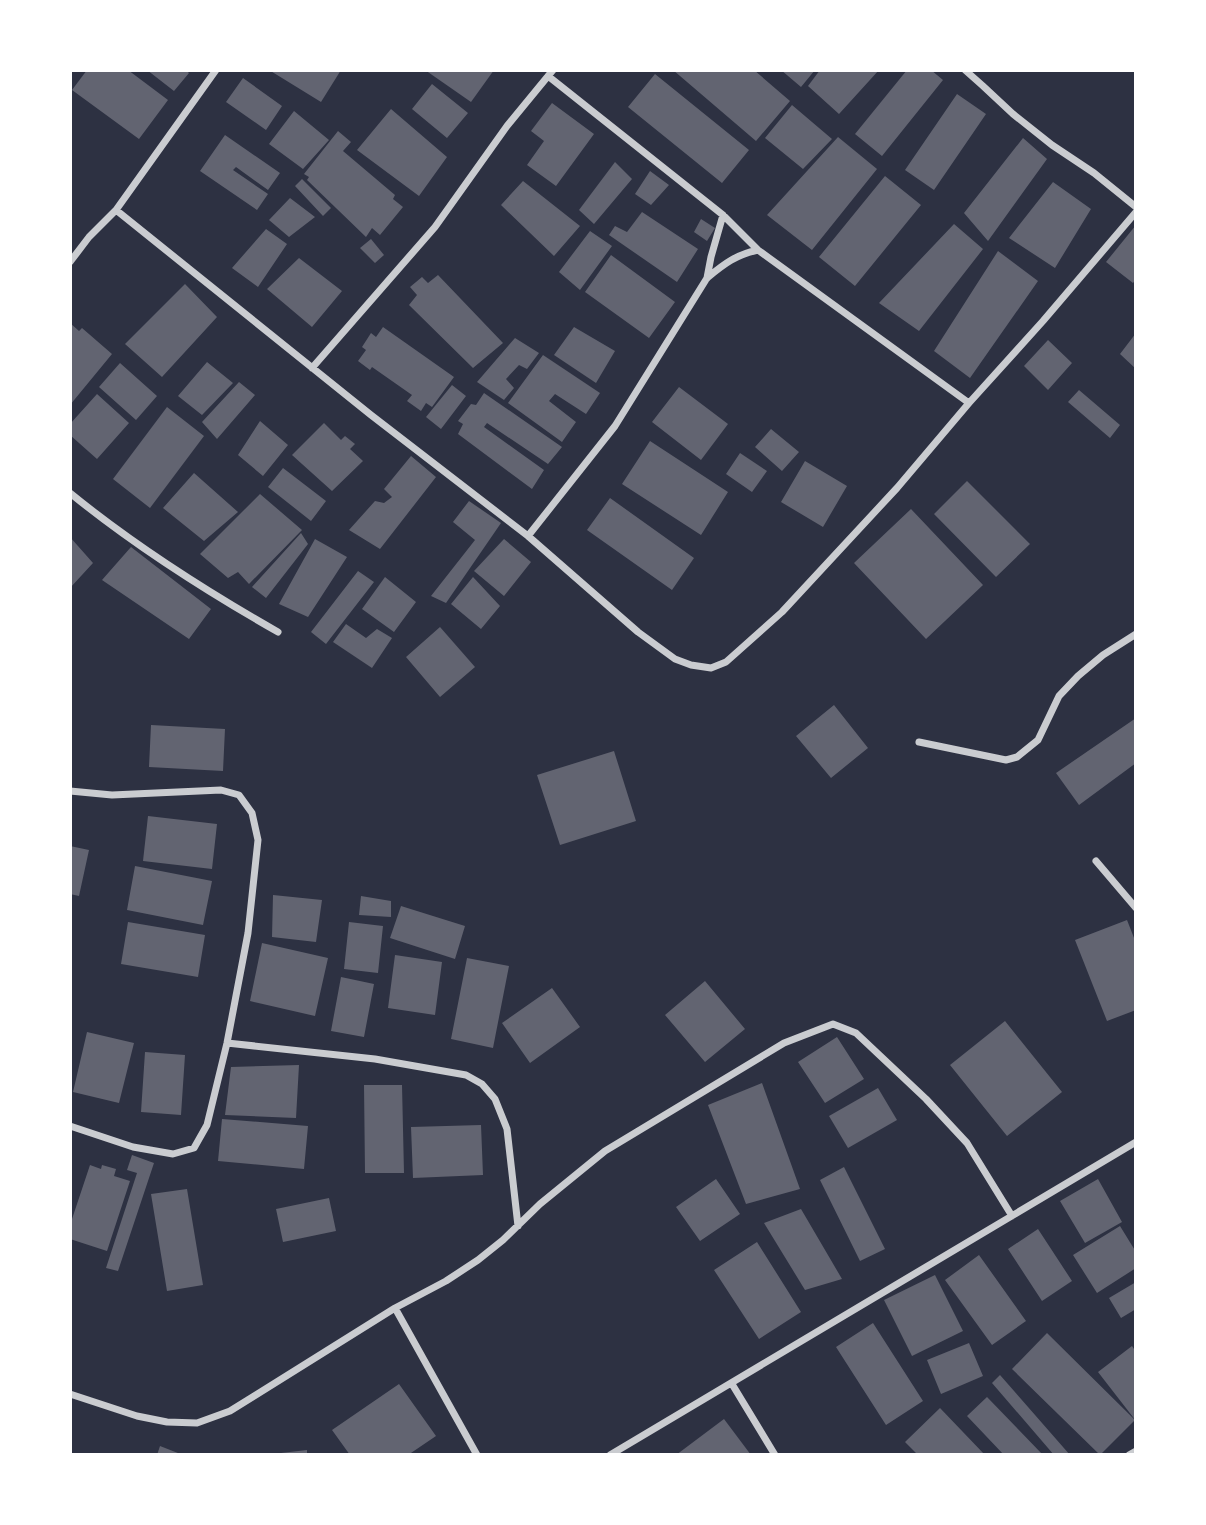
<svg xmlns="http://www.w3.org/2000/svg" width="1206" height="1525" font-family="'Noto Sans',sans-serif">
<style>
.building{fill:#626471}
.lines{fill:none;stroke-linecap:round;stroke-linejoin:round}
.minor{stroke:#caccd0;stroke-width:7}
</style>
<rect width="100%" height="100%" fill="#2d3142"/>
<!-- building -->
<path class="building" d="M 87,70 L 128,70 L 168,100 L 139,139 L 72,90 Z
M 147,70 L 186,70 L 189,73 L 174,91 Z
M 269,70 L 341,70 L 321,102 Z
M 425,70 L 494,70 L 471,102 Z
M 673,70 L 754,70 L 790,101 L 756,141 Z
M 781,70 L 815,70 L 801,87 Z
M 820,70 L 879,70 L 839,114 L 808,86 Z
M 907,70 L 931,70 L 943,80 L 882,156 L 855,134 Z
M 655,74 L 749,150 L 722,183 L 628,107 Z
M 243,78 L 282,106 L 266,130 L 226,102 Z
M 432,84 L 468,113 L 447,138 L 412,109 Z
M 957,94 L 986,114 L 934,190 L 905,170 Z
M 552,103 L 594,134 L 556,186 L 527,165 L 544,141 L 531,131 Z
M 792,105 L 832,139 L 803,169 L 765,138 Z
M 391,109 L 447,157 L 419,196 L 357,150 Z
M 294,111 L 329,140 L 303,169 L 269,144 Z
M 338,131 L 351,142 L 343,151 L 395,195 L 393,199 L 403,207 L 380,235 L 372,228 L 366,237 L 307,180 L 309,177 L 304,174 Z
M 225,135 L 280,173 L 268,190 L 236,167 L 233,170 L 268,194 L 257,210 L 200,171 Z
M 838,137 L 877,169 L 812,250 L 767,215 Z
M 1023,138 L 1047,159 L 988,241 L 964,213 Z
M 615,162 L 632,179 L 594,224 L 579,210 Z
M 650,171 L 669,185 L 651,205 L 635,194 Z
M 885,176 L 921,205 L 855,286 L 819,257 Z
M 302,179 L 331,208 L 323,216 L 295,186 Z
M 523,181 L 580,226 L 554,256 L 501,205 Z
M 1053,182 L 1091,209 L 1055,268 L 1009,238 Z
M 290,198 L 315,217 L 289,237 L 269,220 Z
M 642,212 L 698,249 L 677,282 L 609,235 L 615,226 L 627,232 Z
M 701,219 L 715,228 L 707,241 L 694,232 Z
M 954,224 L 983,249 L 919,331 L 879,303 Z
M 1136,225 L 1136,279 L 1133,283 L 1106,262 Z
M 266,229 L 287,244 L 258,287 L 232,268 Z
M 590,231 L 612,246 L 580,290 L 559,272 Z
M 371,239 L 384,255 L 375,263 L 360,248 Z
M 998,251 L 1038,281 L 970,378 L 934,351 Z
M 611,255 L 675,302 L 649,338 L 585,292 Z
M 299,258 L 342,291 L 312,327 L 267,289 Z
M 438,275 L 503,343 L 473,368 L 409,305 L 417,295 L 410,287 L 422,277 L 428,283 Z
M 185,284 L 217,317 L 162,377 L 125,344 Z
M 70,323 L 79,331 L 82,328 L 112,354 L 70,405 Z
M 383,327 L 454,377 L 432,407 L 426,403 L 421,411 L 407,401 L 412,395 L 372,367 L 370,370 L 358,361 L 366,350 L 362,347 L 371,333 L 376,337 Z
M 574,327 L 615,351 L 596,383 L 554,355 Z
M 1136,333 L 1136,369 L 1120,354 Z
M 515,338 L 539,353 L 527,369 L 519,365 L 506,379 L 514,388 L 504,400 L 477,382 Z
M 1048,340 L 1072,363 L 1048,390 L 1024,366 Z
M 543,355 L 600,393 L 586,414 L 555,394 L 549,401 L 576,422 L 562,442 L 508,403 Z
M 207,362 L 233,383 L 202,415 L 178,396 Z
M 120,363 L 157,396 L 136,420 L 99,387 Z
M 239,382 L 255,395 L 217,439 L 202,422 Z
M 452,385 L 466,396 L 441,429 L 426,417 Z
M 679,387 L 728,424 L 701,460 L 652,422 Z
M 1079,390 L 1120,425 L 1110,438 L 1068,402 Z
M 484,393 L 562,447 L 548,464 L 487,423 L 484,427 L 544,470 L 532,489 L 458,434 L 463,424 L 458,421 L 471,404 L 476,405 Z
M 97,394 L 129,423 L 97,459 L 70,435 L 70,424 Z
M 167,407 L 204,436 L 150,508 L 113,479 Z
M 260,421 L 288,445 L 263,476 L 238,455 Z
M 324,423 L 341,440 L 345,436 L 355,444 L 350,449 L 363,461 L 332,491 L 292,455 Z
M 771,429 L 799,452 L 782,471 L 755,447 Z
M 650,441 L 728,492 L 701,535 L 622,484 Z
M 740,453 L 767,471 L 752,492 L 726,474 Z
M 411,456 L 436,477 L 380,549 L 349,530 L 375,501 L 384,503 L 392,497 L 384,489 Z
M 805,461 L 847,486 L 823,527 L 781,502 Z
M 283,468 L 326,501 L 311,521 L 268,487 Z
M 194,473 L 238,512 L 204,541 L 163,508 Z
M 967,481 L 1030,544 L 996,577 L 934,514 Z
M 260,494 L 302,530 L 249,584 L 238,572 L 228,578 L 200,554 Z
M 610,498 L 694,558 L 672,590 L 587,530 Z
M 469,501 L 501,523 L 446,603 L 431,596 L 475,540 L 453,522 Z
M 911,509 L 983,585 L 926,639 L 854,563 Z
M 301,533 L 308,544 L 266,598 L 252,587 Z
M 70,537 L 93,563 L 70,588 Z
M 315,539 L 347,557 L 308,617 L 279,604 Z
M 504,539 L 531,562 L 504,596 L 474,571 Z
M 131,547 L 211,609 L 189,639 L 102,580 Z
M 358,571 L 374,582 L 326,644 L 311,632 Z
M 385,577 L 416,602 L 394,632 L 362,609 Z
M 473,577 L 500,606 L 481,629 L 451,604 Z
M 346,624 L 366,638 L 377,629 L 392,638 L 372,668 L 333,642 Z
M 440,627 L 475,667 L 440,697 L 406,657 Z
M 834,705 L 868,748 L 831,778 L 796,736 Z
M 1136,718 L 1136,763 L 1079,805 L 1056,773 Z
M 151,725 L 225,729 L 223,771 L 149,767 Z
M 614,751 L 636,821 L 560,845 L 537,775 Z
M 148,816 L 217,824 L 212,869 L 143,861 Z
M 70,846 L 89,850 L 79,896 L 70,894 Z
M 135,866 L 212,881 L 203,925 L 127,910 Z
M 273,895 L 322,900 L 316,942 L 272,937 Z
M 361,896 L 391,901 L 391,917 L 359,915 Z
M 401,906 L 465,926 L 455,959 L 390,938 Z
M 1127,920 L 1136,943 L 1136,1010 L 1107,1021 L 1075,940 Z
M 128,922 L 205,935 L 198,977 L 121,964 Z
M 349,922 L 383,926 L 378,973 L 344,969 Z
M 262,943 L 328,958 L 315,1016 L 250,1001 Z
M 395,955 L 442,962 L 435,1015 L 388,1008 Z
M 467,958 L 509,966 L 493,1048 L 451,1039 Z
M 341,977 L 374,984 L 364,1037 L 331,1031 Z
M 705,981 L 745,1029 L 705,1062 L 665,1015 Z
M 552,988 L 580,1027 L 530,1063 L 502,1023 Z
M 1005,1021 L 1062,1092 L 1007,1136 L 950,1065 Z
M 87,1032 L 134,1043 L 119,1103 L 73,1092 Z
M 837,1037 L 864,1079 L 825,1103 L 798,1062 Z
M 145,1052 L 185,1055 L 181,1115 L 141,1112 Z
M 299,1065 L 296,1118 L 225,1115 L 231,1067 Z
M 762,1083 L 800,1189 L 746,1204 L 708,1105 Z
M 364,1085 L 402,1085 L 404,1173 L 365,1173 Z
M 878,1088 L 897,1120 L 848,1148 L 829,1116 Z
M 222,1119 L 308,1126 L 304,1169 L 218,1161 Z
M 481,1125 L 483,1175 L 413,1178 L 411,1127 Z
M 132,1155 L 154,1163 L 118,1271 L 106,1268 L 137,1173 L 127,1170 Z
M 90,1165 L 101,1169 L 102,1165 L 116,1169 L 114,1176 L 130,1181 L 107,1251 L 70,1239 L 70,1225 Z
M 844,1167 L 885,1249 L 860,1261 L 820,1180 Z
M 716,1179 L 740,1214 L 700,1241 L 676,1207 Z
M 1098,1179 L 1122,1222 L 1085,1243 L 1060,1201 Z
M 187,1189 L 203,1285 L 167,1291 L 151,1194 Z
M 329,1198 L 336,1231 L 283,1242 L 276,1209 Z
M 801,1209 L 842,1279 L 805,1290 L 764,1223 Z
M 1120,1226 L 1136,1252 L 1136,1268 L 1097,1293 L 1073,1255 Z
M 1038,1229 L 1072,1281 L 1042,1301 L 1008,1249 Z
M 757,1242 L 801,1312 L 759,1339 L 714,1270 Z
M 979,1255 L 1026,1321 L 992,1345 L 945,1280 Z
M 935,1275 L 963,1331 L 912,1356 L 884,1300 Z
M 1136,1282 L 1136,1309 L 1121,1318 L 1109,1298 Z
M 873,1323 L 923,1401 L 886,1425 L 836,1347 Z
M 1047,1333 L 1135,1420 L 1100,1455 L 1012,1369 Z
M 969,1343 L 983,1376 L 941,1394 L 927,1360 Z
M 1132,1346 L 1136,1352 L 1136,1421 L 1098,1372 Z
M 1000,1375 L 1070,1455 L 1054,1455 L 992,1383 Z
M 399,1384 L 436,1436 L 408,1455 L 350,1455 L 332,1430 Z
M 987,1397 L 1043,1455 L 1004,1455 L 967,1416 Z
M 940,1408 L 985,1455 L 918,1455 L 905,1442 Z
M 724,1419 L 751,1455 L 676,1455 Z
M 160,1446 L 183,1455 L 157,1455 Z
M 307,1450 L 307,1455 L 281,1455 L 281,1453 Z"/>
<g class="lines">
<!-- minor -->
<path class="minor" d="M 965,70 L 983,86 L 1013,114 L 1052,145 L 1094,173 L 1136,207
M 548,76 L 723,215 L 758,250 L 969,403
M 116,210 L 371,415 L 528,536 L 638,632 L 675,659 L 691,665 L 711,668 L 726,662 L 782,612 L 897,488 L 969,403 L 1043,321 L 1136,212
M 70,262 L 89,237 L 116,210 L 216,70
M 707,278 L 711,257 L 723,215
M 312,368 L 435,227 L 507,126 L 553,70
M 70,493 C 135,546 206,591 278,632
M 528,536 L 615,426 L 707,278 C 725,263 736,255 758,250
M 919,742 L 1006,760 L 1017,757 L 1038,740 L 1059,696 L 1078,676 L 1103,655 L 1136,634
M 70,791 L 112,795 L 221,790 L 239,795 L 252,813 L 258,840 L 248,933 L 227,1043 L 207,1125 L 194,1148 L 173,1154 L 133,1147 L 70,1126
M 1096,861 L 1136,908
M 227,1043 L 375,1059 L 466,1075 L 482,1084 L 495,1099 L 507,1129 L 518,1226
M 395,1308 L 477,1455
M 732,1384 L 775,1455
M 70,1394 L 137,1416 L 167,1422 L 197,1423 L 230,1411 L 395,1308 L 446,1281 L 478,1260 L 503,1240 L 540,1204 L 605,1151 L 784,1043 L 833,1024 L 856,1033 L 926,1099 L 967,1143 L 1012,1216
M 610,1455 L 1136,1142
M 1129,1455 L 1136,1451"/>
</g>
<!-- border -->
<rect width="1206" height="1525" fill="none" stroke="#ffffff" stroke-width="144"/>
</svg>
